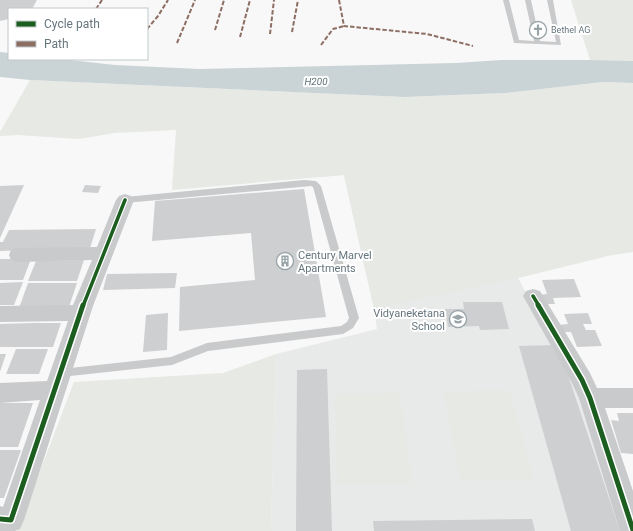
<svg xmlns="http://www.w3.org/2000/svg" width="633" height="531" font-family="Roboto,sans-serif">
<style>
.built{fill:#e8e9e9}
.green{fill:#e7e9e5}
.water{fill:#cad3d5}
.building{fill:#cdcfd0}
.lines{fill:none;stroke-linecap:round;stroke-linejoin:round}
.lane{fill:#c9cacb;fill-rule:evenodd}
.street{fill:#c9cacb;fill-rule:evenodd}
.quiet{stroke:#8d6e63;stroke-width:2;stroke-dasharray:4.5 2;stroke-linecap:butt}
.cycleway-far1-casing{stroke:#fff;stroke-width:6}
.cycleway-casing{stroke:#fff;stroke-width:8}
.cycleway-far1{stroke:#1b5e20;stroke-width:3.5}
.cycleway{stroke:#1b5e20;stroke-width:5}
.labels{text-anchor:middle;stroke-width:4;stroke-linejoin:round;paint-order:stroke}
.far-poi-label{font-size:9px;fill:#66767e;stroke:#fff;text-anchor:start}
.far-water-label{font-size:10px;font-style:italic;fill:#617478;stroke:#fff}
.poi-label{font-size:11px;fill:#66767e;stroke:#fff;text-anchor:start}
</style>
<rect width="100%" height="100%" fill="#f8f8f8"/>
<!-- built -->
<path class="built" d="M 299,108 L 607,256 L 518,278 L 580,393 L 625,531 L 271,531 L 276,354 L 377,329 L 374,309 L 344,175 L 319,177 Z"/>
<!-- green -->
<path class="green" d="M 571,0 L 633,0 L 633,61 L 590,60 Z
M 30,80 L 404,97 L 506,93 L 603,82 L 633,83 L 633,252 L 607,256 L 518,278 L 374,309 L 344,175 L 172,190 L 176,130 L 115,133 L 79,139 L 17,135 L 0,136 L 0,132 Z
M 276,354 L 271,531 L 17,531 L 74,382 L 223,373 Z
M 510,390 L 533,480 L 460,481 L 444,391 Z
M 400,393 L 412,484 L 338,485 L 334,394 Z"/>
<!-- water -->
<path class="water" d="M 0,52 L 9,53 L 9,59 L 61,59 L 115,65 L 199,69 L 456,63 L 502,60 L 590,60 L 633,61 L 633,83 L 603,82 L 506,93 L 404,97 L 30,80 L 0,77 Z"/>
<!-- building -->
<path class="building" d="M 0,0 L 37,0 L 32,9 L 9,9 L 9,19 L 0,21 Z
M 24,185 L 0,238 L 0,186 Z
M 85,185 L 101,186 L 98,193 L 82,192 Z
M 304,189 L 326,317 L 179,331 L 180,287 L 255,280 L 251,233 L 152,241 L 155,201 Z
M 96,229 L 90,248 L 0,251 L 0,242 L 3,242 L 9,230 Z
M 0,259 L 31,259 L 23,280 L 0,280 Z
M 84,260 L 77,281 L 28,281 L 36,261 Z
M 177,273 L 175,288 L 103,290 L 107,274 Z
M 574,279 L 581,297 L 553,298 L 555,304 L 541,304 L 537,295 L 547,294 L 542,280 Z
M 23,282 L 14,305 L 0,305 L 0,283 Z
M 28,283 L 77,283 L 69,307 L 19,308 Z
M 463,302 L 502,302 L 509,329 L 480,330 L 479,326 L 448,327 L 445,309 L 464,309 Z
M 168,313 L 167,350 L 143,352 L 146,315 Z
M 588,313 L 592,324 L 583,324 L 586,330 L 595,330 L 602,346 L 577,347 L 571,332 L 561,332 L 558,325 L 568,324 L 564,314 Z
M 35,323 L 61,323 L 53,347 L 0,347 L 0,324 Z
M 558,345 L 620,531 L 571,531 L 519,346 Z
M 16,349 L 48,349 L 39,374 L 6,374 Z
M 0,354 L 6,354 L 0,372 Z
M 327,369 L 332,531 L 296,531 L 297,370 Z
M 0,403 L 33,403 L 18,447 L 0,447 Z
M 617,413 L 633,413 L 633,454 L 621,453 L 611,420 L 619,421 Z
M 0,450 L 21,450 L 4,498 L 0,498 Z
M 532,519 L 535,531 L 374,531 L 373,521 Z"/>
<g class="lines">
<!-- lane -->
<path class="lane" d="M 503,0 L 509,0 L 519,40 L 534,41 L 525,0 L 531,0 L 540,41 L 556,42 L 547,0 L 553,0 L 561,45 L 514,43 Z
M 304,180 L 316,181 L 321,186 L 359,318 L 353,328 L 343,334 L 208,351 L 172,365 L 61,377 L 57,376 L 56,373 L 57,370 L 61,369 L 171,357 L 207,343 L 341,326 L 347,322 L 349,318 L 313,187 L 311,186 L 125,203 L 121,200 L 125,197 Z"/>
<!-- street -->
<path class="street" d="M 125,194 L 131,196 L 134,200 L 93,306 L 24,520 L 20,529 L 15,531 L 0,531 L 0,506 L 3,507 L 40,400 L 0,403 L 0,383 L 47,381 L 68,321 L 0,322 L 0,306 L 73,305 L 92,260 L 18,262 L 11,260 L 9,255 L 11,250 L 18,248 L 97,247 L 116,200 L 119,196 Z
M 533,289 L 540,291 L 590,373 L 597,388 L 633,388 L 633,408 L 605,408 L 633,491 L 633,531 L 620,531 L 579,398 L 572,383 L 523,296 L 526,291 Z"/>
<!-- quiet -->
<path class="quiet" d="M 339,0 L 344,26 L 427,34 L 473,46
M 96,9 L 102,0
M 147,29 L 158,16 L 168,0
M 215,30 L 224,0
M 292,32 L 298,0
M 270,34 L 274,0
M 240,37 L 250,0
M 177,43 L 195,0
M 321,45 L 333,29 L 344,26"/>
<!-- cycleway-far1 casing -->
<g class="cycleway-far1-casing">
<path id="cycleway-far1" d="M 533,296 L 539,306
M 83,306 L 125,200"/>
</g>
<!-- cycleway casing -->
<g class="cycleway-casing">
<path id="cycleway" d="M 538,305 L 582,380 L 590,398 L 633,530
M 0,519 L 11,520 L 83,305"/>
</g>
<!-- cycleway-far1 -->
<use href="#cycleway-far1" class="cycleway-far1"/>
<!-- cycleway -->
<use href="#cycleway" class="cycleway"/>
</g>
<!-- icons -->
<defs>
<g id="church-ring" transform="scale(0.9)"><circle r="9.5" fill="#fff" stroke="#99a4a9" stroke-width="1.5"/><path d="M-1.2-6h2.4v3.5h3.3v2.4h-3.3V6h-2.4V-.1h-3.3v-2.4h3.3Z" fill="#99a4a9"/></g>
<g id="building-ring" transform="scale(0.9)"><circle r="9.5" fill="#fff" stroke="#99a4a9" stroke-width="1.5"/><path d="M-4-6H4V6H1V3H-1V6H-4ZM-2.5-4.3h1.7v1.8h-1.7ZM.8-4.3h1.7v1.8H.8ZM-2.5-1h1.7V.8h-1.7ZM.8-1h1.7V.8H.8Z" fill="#99a4a9"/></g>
<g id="school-ring" transform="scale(0.9)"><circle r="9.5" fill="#fff" stroke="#99a4a9" stroke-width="1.5"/><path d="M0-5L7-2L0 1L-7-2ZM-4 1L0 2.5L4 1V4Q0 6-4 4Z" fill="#99a4a9"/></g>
</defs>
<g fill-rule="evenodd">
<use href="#church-ring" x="538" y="30"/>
<use href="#building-ring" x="285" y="261"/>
<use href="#school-ring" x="458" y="319"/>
</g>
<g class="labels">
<!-- far-poi labels -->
<g class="far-poi-label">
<text x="551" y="33">Bethel AG</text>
</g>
<!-- far-water labels -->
<g class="far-water-label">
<text transform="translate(316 81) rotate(-1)" y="4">H200</text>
</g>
<!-- poi labels -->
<g class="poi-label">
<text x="298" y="259">Century Marvel<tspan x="298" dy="13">Apartments</tspan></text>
<text x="445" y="317" text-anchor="end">Vidyaneketana<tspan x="445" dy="13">School</tspan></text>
</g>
</g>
<!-- legend -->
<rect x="8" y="8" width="140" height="52" fill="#ffffff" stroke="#c2c8cb"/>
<rect x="16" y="21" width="20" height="6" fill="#1b5e20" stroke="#c2c8cb"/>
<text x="44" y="28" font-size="12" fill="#66767e">Cycle path</text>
<rect x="16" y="41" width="20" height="6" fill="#8d6e63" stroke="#c2c8cb"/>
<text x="44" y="48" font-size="12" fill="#66767e">Path</text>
</svg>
